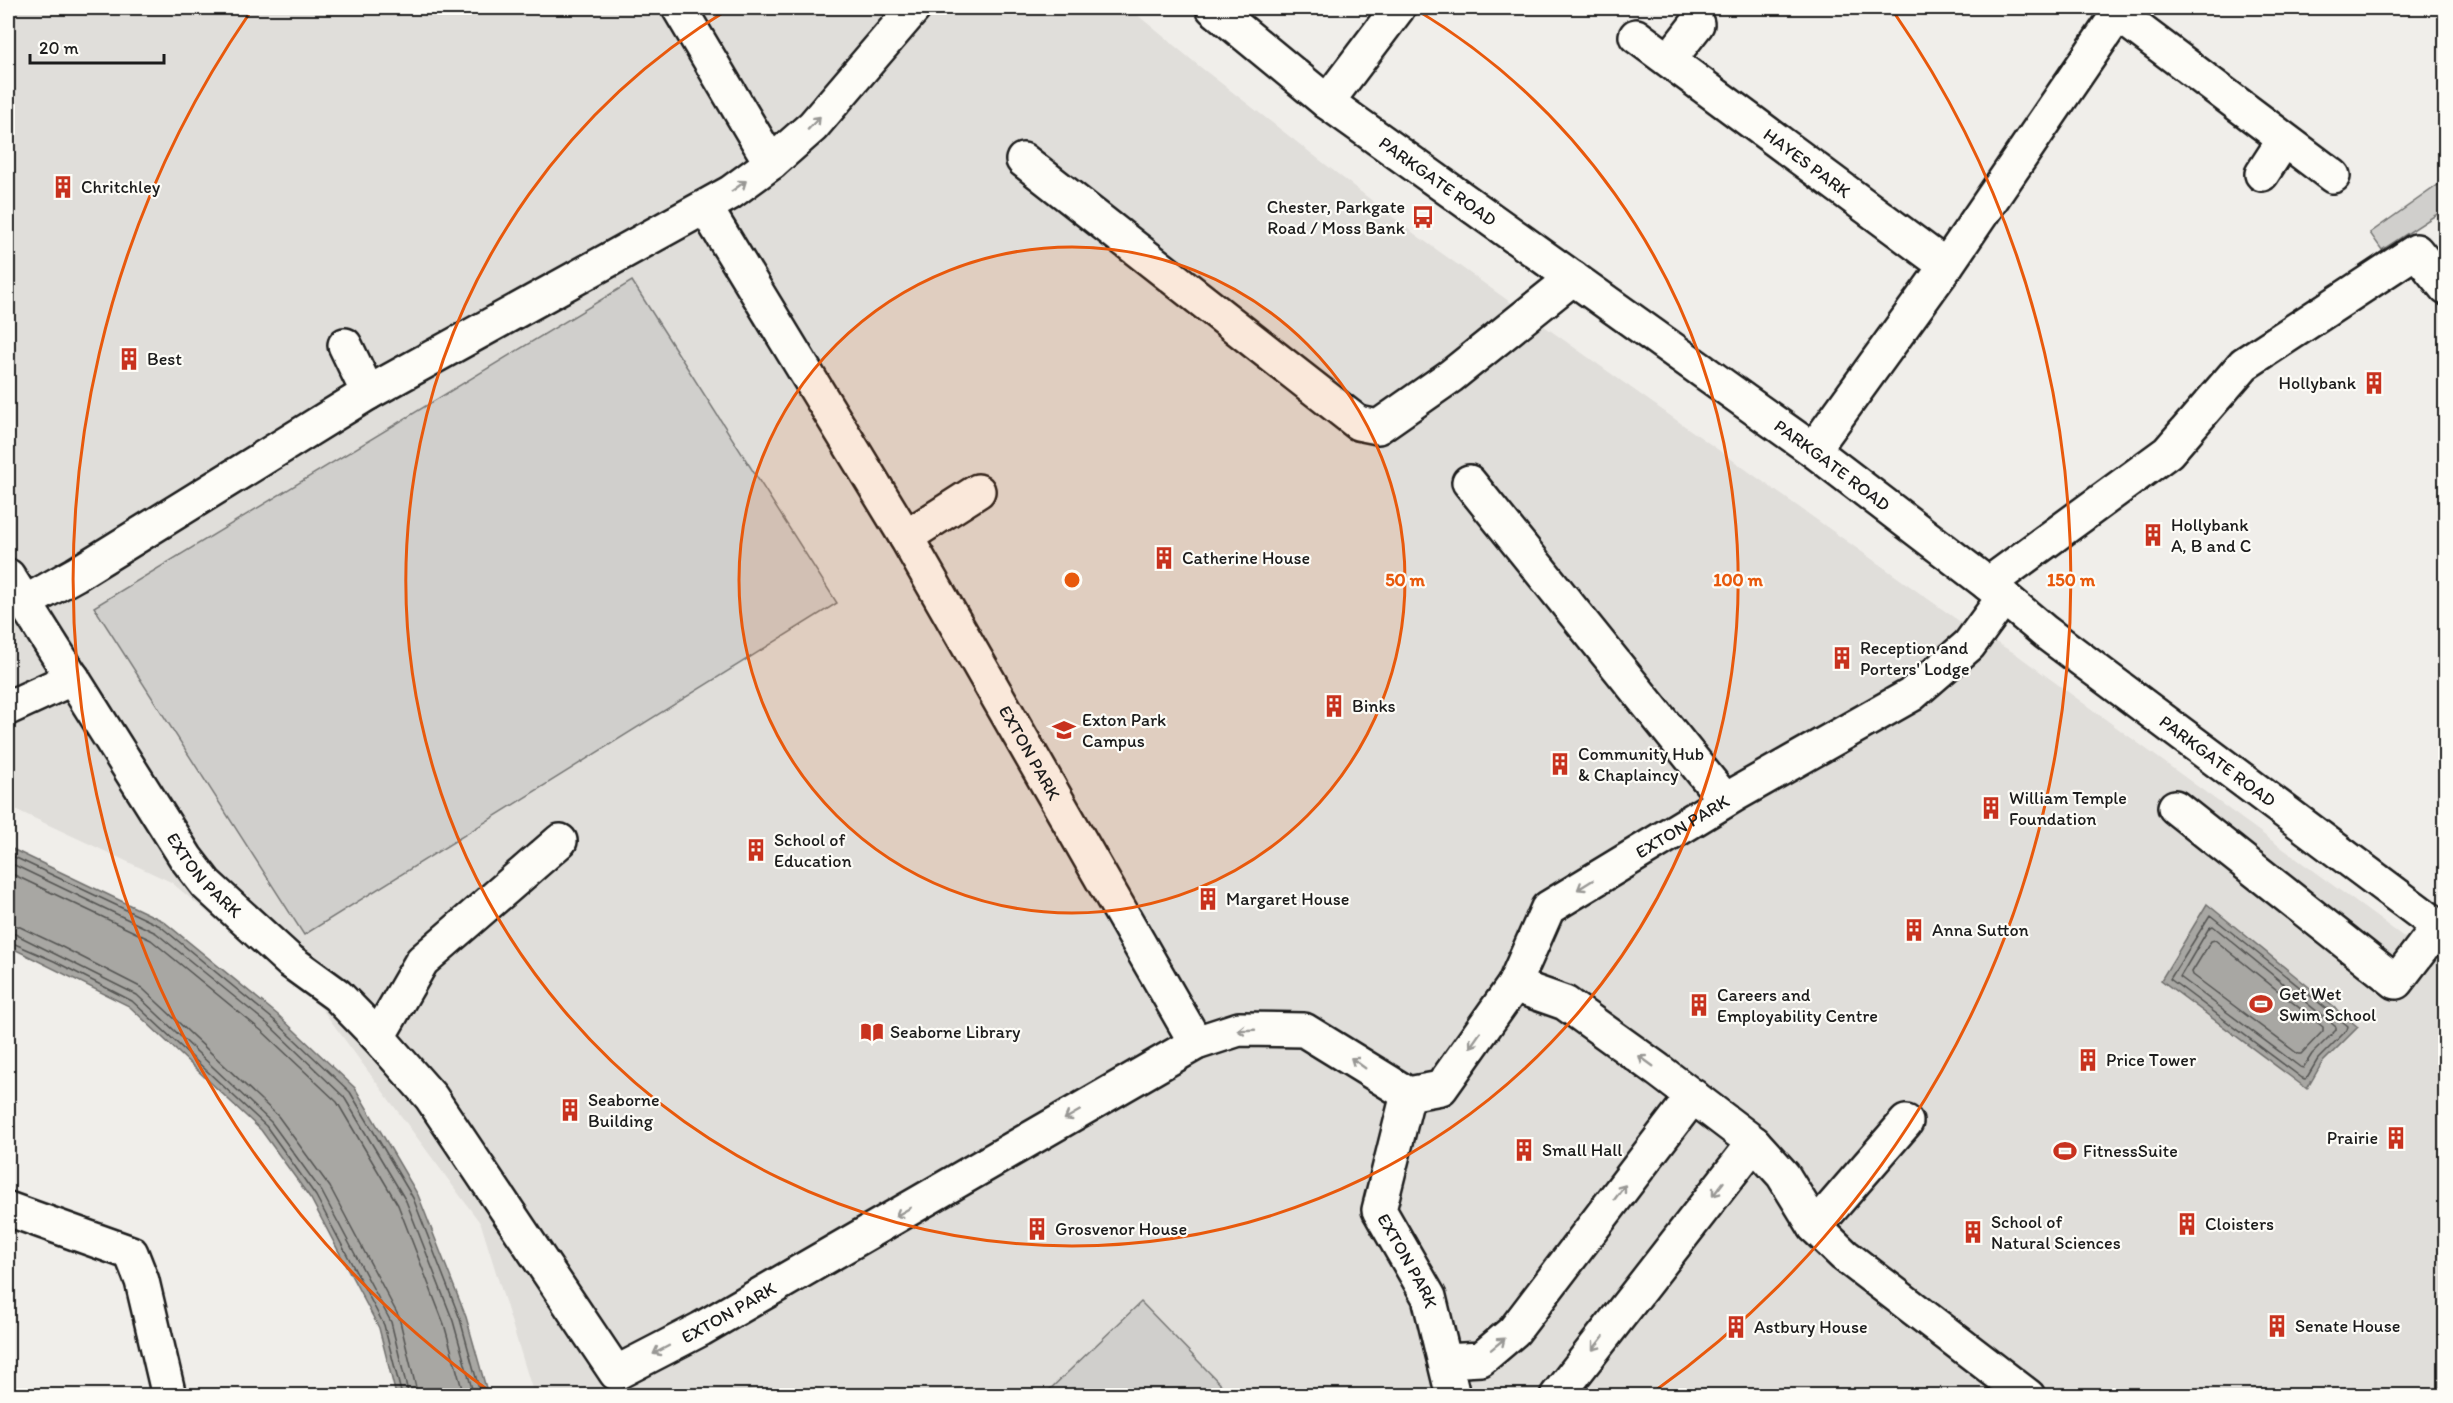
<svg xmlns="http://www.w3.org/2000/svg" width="2453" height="1403" font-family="Itim,sans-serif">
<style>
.built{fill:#e0deda}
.green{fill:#d0cfcc;stroke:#767674;stroke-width:1.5}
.water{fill:#a8a7a3;stroke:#706f6d;stroke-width:1.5}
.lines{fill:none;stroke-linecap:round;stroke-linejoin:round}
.shore{stroke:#545452;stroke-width:1.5}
.minor-casing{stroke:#1c1c1c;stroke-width:38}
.major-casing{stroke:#1c1c1c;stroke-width:38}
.minor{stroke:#fdfcf7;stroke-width:33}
.major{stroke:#fdfcf7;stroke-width:33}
.oneway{stroke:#989794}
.ring{fill:none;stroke:#e8590c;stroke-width:3}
.labels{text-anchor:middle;stroke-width:4.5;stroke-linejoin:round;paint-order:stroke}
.street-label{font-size:18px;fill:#1c1c1c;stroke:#fdfcf7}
.poi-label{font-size:18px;fill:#1c1c1c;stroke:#fdfcf7;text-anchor:start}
.centre{fill:#e8590c;stroke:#fdfcf7;stroke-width:3}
.ring-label{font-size:18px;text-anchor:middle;font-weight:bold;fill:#e8590c;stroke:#fdfcf7;stroke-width:4.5;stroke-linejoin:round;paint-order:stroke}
</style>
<rect width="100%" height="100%" fill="#f0eeea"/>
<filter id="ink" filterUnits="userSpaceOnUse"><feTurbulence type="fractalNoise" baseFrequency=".0167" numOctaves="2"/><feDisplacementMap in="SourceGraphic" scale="12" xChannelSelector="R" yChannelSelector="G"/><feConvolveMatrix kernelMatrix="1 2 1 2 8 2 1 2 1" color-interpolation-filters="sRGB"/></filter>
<g filter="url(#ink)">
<!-- built -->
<path class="built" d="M 8,8 L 1129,8 L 1199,66 L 1416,235 L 1959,621 L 2016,654 L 2445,967 L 2445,1395 L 534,1395 L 481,1224 L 322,1009 L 171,882 L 8,806 Z"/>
<!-- green -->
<path class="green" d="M 2445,180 L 2445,209 L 2382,250 L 2370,233 Z
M 632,281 L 837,603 L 304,935 L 94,607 Z
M 1141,1302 L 1231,1395 L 1044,1395 Z"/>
<!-- water -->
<path class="water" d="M 8,847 L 163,921 L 278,1015 L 355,1088 L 418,1195 L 466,1317 L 488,1395 L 396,1395 L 379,1328 L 311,1199 L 261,1130 L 129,1006 L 8,946 Z
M 2207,904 L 2358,1027 L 2322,1063 L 2307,1089 L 2161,980 Z"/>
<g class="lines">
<!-- shore -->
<path class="shore" d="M 8,854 L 160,926 L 274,1020 L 350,1092 L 413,1198 L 460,1319 L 481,1396
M 8,862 L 156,933 L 269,1025 L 344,1097 L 406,1201 L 453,1321 L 474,1396
M 8,872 L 151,940 L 263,1032 L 337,1102 L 398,1205 L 444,1324 L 464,1396
M 2210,915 L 2348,1026 L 2347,1030 L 2318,1059 L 2306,1079 L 2302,1078 L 2170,979 Z
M 8,924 L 18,926 L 60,946 L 142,988 L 278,1116 L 330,1187 L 399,1317 L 418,1396
M 2213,926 L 2336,1027 L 2336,1030 L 2312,1054 L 2303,1068 L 2300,1067 L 2180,977 L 2209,928 Z
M 8,933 L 15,934 L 137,995 L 271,1122 L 322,1192 L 391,1322 L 409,1396
M 2215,940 L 2323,1027 L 2323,1031 L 2301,1054 L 2298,1054 L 2193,975 L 2192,972 L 2211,941 Z
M 8,941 L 54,961 L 132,1001 L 266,1126 L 316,1196 L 384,1325 L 402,1396"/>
<!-- minor casing -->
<g class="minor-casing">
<g id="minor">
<path d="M 679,8 L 771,163"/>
<path d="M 2118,14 L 2333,176"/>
<path id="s1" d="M 1636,36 L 1946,266"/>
<path d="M 1669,60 L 1697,24"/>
<path d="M 1327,102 L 1398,8"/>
<path d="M 1023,160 L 1358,423 L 1378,427 L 1451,376 L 1573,278"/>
<path d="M 2262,174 L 2284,140"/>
<path d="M 705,207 L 906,537"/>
<path d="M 368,393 L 730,193 L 771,163 L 813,126 L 914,8"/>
<path d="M 1813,450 L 1946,266 L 2122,8"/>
<path d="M 1469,482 L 1725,800"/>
<path id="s2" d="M 978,491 L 906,537 L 1196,1043"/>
<path id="s3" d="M 8,576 L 186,858 L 206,884 L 290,961 L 337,995 L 378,1037 L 431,1097 L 616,1373 L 701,1329 L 1196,1043 L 1239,1029 L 1304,1030 L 1408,1094 L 1441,1088 L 1514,985 L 1548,908 L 1736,794 L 1911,695 L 1969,645 L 2004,597"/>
<path d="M 1988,584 L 2168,452 L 2244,364 L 2416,251 L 2446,288"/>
<path d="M 24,603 L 76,574 L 368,393 L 345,345"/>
<path d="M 8,708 L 73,678"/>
<path d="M 2175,807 L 2396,982 L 2438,927"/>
<path d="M 1514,985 L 1565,1003 L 1658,1070 L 1754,1143 L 1783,1175 L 1815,1227 L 1844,1255 L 2028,1396"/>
<path d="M 378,1037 L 422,961 L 560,841"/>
<path id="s4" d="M 1408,1094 L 1379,1210 L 1429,1297 L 1453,1396"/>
<path d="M 8,1209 L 131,1253 L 142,1281 L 169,1396"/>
<path d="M 1815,1227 L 1906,1122"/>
<path d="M 1445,1361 L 1481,1359 L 1514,1331 L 1693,1096"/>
<path d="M 1557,1396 L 1754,1143"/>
</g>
</g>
<!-- major casing -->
<g class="major-casing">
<g id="major">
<path id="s5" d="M 1213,8 L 1327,102 L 1813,450 L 1988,584 L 2045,632 L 2446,932"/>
</g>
</g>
<!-- minor -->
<use href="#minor" class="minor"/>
<!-- major -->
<use href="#major" class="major"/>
</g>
<!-- one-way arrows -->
<defs><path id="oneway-shaft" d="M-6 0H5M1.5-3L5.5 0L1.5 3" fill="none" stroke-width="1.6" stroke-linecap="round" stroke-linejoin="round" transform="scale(1.5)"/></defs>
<g class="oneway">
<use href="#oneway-shaft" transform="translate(814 123) rotate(-47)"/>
<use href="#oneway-shaft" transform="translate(739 186) rotate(-36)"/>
<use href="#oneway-shaft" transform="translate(1585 885) rotate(148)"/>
<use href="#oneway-shaft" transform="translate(1246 1030) rotate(178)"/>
<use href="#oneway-shaft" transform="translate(1475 1040) rotate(125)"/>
<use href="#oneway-shaft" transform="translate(1646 1061) rotate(-144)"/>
<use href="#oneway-shaft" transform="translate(1358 1063) rotate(-144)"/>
<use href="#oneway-shaft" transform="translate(1072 1115) rotate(150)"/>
<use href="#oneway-shaft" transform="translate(1718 1189) rotate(128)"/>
<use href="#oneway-shaft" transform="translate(1620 1192) rotate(-53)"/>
<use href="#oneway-shaft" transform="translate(903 1212) rotate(150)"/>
<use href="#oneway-shaft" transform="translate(1598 1343) rotate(128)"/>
<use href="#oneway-shaft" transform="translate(1498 1344) rotate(-39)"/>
<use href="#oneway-shaft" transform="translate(661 1350) rotate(152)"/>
</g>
</g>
<!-- distance rings -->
<circle cx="1072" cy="580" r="333" fill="#e8590c" fill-opacity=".12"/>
<g class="ring">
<circle cx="1072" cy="580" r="333"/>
<path d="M1415 9A666 666 0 1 1 729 9"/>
<path d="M492 1393A999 999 0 0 1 249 14M1895 14A999 999 0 0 1 1652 1393"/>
</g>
<!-- icons -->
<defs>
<g id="building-bare" transform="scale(1.8)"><path d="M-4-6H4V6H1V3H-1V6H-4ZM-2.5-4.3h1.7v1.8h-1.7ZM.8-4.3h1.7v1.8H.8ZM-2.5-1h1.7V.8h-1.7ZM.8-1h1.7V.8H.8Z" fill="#c8321e" stroke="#fdfcf7" stroke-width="2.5" paint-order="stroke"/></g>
<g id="bus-bare" transform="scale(1.8)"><path d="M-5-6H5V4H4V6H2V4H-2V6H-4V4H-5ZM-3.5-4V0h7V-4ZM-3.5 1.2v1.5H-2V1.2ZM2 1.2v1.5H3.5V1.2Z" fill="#c8321e" stroke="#fdfcf7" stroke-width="2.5" paint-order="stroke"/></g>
<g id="university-bare" transform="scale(1.8)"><path d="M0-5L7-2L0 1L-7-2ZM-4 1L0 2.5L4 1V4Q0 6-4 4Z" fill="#c8321e" stroke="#fdfcf7" stroke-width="2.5" paint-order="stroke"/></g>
<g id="stadium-bare" transform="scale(1.8)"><path d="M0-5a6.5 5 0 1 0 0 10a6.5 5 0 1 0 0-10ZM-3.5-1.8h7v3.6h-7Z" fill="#c8321e" stroke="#fdfcf7" stroke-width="2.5" paint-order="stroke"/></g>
<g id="library-bare" transform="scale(1.8)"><path d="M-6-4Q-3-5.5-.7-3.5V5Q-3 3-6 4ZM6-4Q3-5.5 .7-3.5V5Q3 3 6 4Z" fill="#c8321e" stroke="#fdfcf7" stroke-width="2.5" paint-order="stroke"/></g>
</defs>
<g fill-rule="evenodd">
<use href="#building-bare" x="63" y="187"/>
<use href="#bus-bare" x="1423" y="217"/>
<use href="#building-bare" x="129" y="359"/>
<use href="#building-bare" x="2374" y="383"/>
<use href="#building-bare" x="2153" y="535"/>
<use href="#building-bare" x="1164" y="558"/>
<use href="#building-bare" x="1842" y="658"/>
<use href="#building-bare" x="1334" y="706"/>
<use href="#university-bare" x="1064" y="730"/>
<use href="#building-bare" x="1560" y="764"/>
<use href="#building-bare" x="1991" y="808"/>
<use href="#building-bare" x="756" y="850"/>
<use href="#building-bare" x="1208" y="899"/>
<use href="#building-bare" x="1914" y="930"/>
<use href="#stadium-bare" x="2261" y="1004"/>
<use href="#building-bare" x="1699" y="1005"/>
<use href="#library-bare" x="872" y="1032"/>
<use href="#building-bare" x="2088" y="1060"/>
<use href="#building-bare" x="570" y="1110"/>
<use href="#building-bare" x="2396" y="1138"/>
<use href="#building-bare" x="1524" y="1150"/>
<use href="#stadium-bare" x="2065" y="1151"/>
<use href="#building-bare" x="2187" y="1224"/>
<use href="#building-bare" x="1037" y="1229"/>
<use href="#building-bare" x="1973" y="1232"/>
<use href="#building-bare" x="2277" y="1326"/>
<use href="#building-bare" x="1736" y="1327"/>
</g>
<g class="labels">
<!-- street labels -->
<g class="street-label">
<text dy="6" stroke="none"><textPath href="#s1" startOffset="213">HAYES PARK</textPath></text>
<text dy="6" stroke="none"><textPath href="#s5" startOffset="284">PARKGATE ROAD</textPath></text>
<text dy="6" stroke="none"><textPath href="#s5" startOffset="770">PARKGATE ROAD</textPath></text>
<text dy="6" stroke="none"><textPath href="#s2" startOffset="334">EXTON PARK</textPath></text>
<text dy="6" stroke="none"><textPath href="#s5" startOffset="1256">PARKGATE ROAD</textPath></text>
<text dy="6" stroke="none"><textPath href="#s3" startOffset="2310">EXTON PARK</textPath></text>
<text dy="6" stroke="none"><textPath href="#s3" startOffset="358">EXTON PARK</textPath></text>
<text dy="6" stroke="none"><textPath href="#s4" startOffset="178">EXTON PARK</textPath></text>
<text dy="6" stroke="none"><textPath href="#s3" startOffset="1137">EXTON PARK</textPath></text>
</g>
<!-- poi labels -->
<g class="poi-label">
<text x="81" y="193">Chritchley</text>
<text x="1405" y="213" text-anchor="end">Chester, Parkgate<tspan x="1405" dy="21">Road / Moss Bank</tspan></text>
<text x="147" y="365">Best</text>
<text x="2356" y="389" text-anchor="end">Hollybank</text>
<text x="2171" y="531">Hollybank<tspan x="2171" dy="21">A, B and C</tspan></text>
<text x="1182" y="564">Catherine House</text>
<text x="1860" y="654">Reception and<tspan x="1860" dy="21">Porters' Lodge</tspan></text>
<text x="1352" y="712">Binks</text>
<text x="1082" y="726">Exton Park<tspan x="1082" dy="21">Campus</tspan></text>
<text x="1578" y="760">Community Hub<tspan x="1578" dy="21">&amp; Chaplaincy</tspan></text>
<text x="2009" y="804">William Temple<tspan x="2009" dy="21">Foundation</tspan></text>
<text x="774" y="846">School of<tspan x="774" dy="21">Education</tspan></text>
<text x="1226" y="905">Margaret House</text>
<text x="1932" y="936">Anna Sutton</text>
<text x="2279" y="1000">Get Wet<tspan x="2279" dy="21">Swim School</tspan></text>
<text x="1717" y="1001">Careers and<tspan x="1717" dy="21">Employability Centre</tspan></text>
<text x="890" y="1038">Seaborne Library</text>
<text x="2106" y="1066">Price Tower</text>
<text x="588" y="1106">Seaborne<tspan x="588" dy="21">Building</tspan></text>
<text x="2378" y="1144" text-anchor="end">Prairie</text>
<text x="1542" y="1156">Small Hall</text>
<text x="2083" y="1157">FitnessSuite</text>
<text x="1991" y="1228">School of<tspan x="1991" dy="21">Natural Sciences</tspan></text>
<text x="2205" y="1230">Cloisters</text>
<text x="1055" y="1235">Grosvenor House</text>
<text x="2295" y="1332">Senate House</text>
<text x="1754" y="1333">Astbury House</text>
</g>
</g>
<circle cx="1072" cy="580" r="9" class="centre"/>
<g class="ring-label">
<text x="1405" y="586">50 m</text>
<text x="1738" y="586">100 m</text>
<text x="2071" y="586">150 m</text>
</g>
<!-- margin -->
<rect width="2453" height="1403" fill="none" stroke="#fdfcf7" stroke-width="30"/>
<rect x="15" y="15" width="2423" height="1373" fill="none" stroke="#1c1c1c" stroke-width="2" filter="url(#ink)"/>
<!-- scale -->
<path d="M30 54v9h134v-9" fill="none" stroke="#1c1c1c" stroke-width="3"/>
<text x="39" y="54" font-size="18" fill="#1c1c1c" stroke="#fdfcf7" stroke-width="4.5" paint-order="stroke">20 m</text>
</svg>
